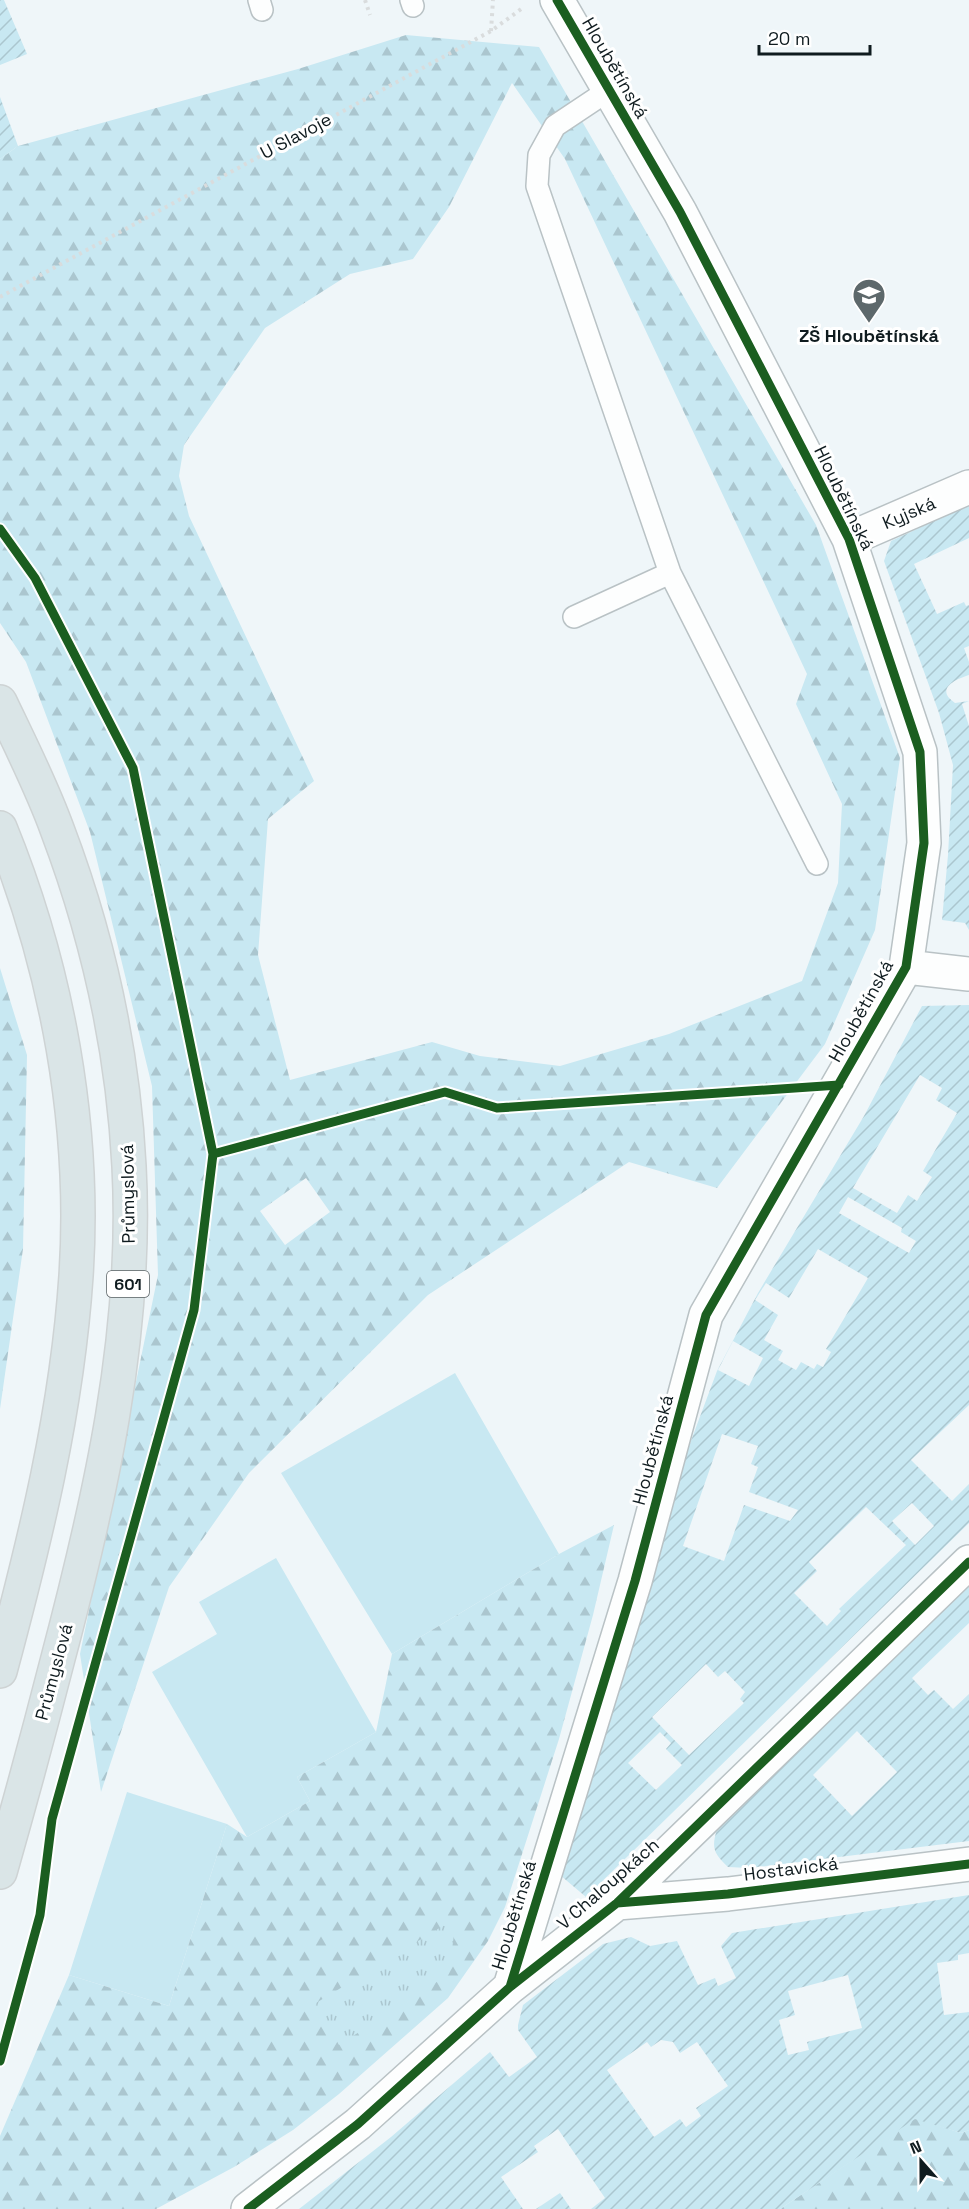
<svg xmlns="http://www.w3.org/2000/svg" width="969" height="2209" font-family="'Space Grotesk',sans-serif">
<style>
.grass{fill:#c8e8f2}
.forest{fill:url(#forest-firs);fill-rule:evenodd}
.park{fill:url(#park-tufts)}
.garden{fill:url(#garden-furrows);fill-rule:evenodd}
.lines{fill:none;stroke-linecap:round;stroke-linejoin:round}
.lane-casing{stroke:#b9c2c5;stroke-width:24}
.street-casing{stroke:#b9c2c5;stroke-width:36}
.primary-casing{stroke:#ced3d4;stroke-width:36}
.path{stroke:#d9dcdd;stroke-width:4;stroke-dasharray:3 4.5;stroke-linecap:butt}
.lane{stroke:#fdfefe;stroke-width:21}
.street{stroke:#fdfefe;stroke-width:33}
.primary{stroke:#dae5e7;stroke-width:33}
.cycleway-casing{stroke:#fff;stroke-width:13}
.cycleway{stroke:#1b5e20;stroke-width:9}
.labels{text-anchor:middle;stroke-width:6;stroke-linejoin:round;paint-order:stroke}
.shield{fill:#fff;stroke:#575f62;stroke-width:1.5}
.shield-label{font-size:16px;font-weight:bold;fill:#0f1b1f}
.street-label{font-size:18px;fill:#0f1b1f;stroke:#fff}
.poi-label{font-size:18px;font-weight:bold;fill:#0f1b1f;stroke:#fff}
</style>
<defs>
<pattern id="forest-firs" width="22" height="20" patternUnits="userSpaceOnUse" patternTransform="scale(1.5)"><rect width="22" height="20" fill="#c8e8f2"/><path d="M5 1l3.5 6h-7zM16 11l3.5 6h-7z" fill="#abc6cf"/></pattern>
<pattern id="park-tufts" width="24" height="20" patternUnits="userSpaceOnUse" patternTransform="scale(1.5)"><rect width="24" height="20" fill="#c8e8f2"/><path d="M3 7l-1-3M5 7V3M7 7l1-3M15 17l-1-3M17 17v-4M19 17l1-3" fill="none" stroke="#abc6cf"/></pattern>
<pattern id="garden-furrows" width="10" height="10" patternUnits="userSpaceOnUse" patternTransform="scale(1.5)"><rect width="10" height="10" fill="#c8e8f2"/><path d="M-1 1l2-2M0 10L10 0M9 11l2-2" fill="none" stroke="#abc6cf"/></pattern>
</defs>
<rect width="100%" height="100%" fill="#eff6f9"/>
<!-- grass -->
<path class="grass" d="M 455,1373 L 559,1554 L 392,1654 L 281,1473 Z
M 276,1558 L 376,1732 L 297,1777 L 310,1801 L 247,1837 L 152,1672 L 217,1634 L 199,1602 Z
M 127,1792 L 227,1824 L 169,2006 L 69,1975 Z"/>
<!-- forest -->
<path class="forest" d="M 406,35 L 539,47 L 816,525 L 900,758 L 875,930 L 825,1044 L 717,1188 L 629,1162 L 428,1295 L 249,1473 L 169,1587 L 101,1792 L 80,1654 L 158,1275 L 152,1086 L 90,832 L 26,662 L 0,623 L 0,159 L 18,146 L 298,69 ZM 512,83 L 565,159 L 807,674 L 796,704 L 842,804 L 838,883 L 802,981 L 669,1034 L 560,1066 L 480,1056 L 432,1042 L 290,1080 L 258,955 L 268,819 L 314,781 L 189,516 L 179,476 L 184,445 L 265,328 L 350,274 L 413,259 L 449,207 ZM 306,1178 L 330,1212 L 285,1245 L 260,1211 Z
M 0,968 L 27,1055 L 23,1249 L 0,1409 Z
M 614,1525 L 593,1615 L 559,1739 L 505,1907 L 488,1941 L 448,1998 L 339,2094 L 293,2130 L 234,2167 L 156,2209 L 0,2209 L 0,2136 L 69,1975 L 169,2006 L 227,1824 L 247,1837 L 310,1801 L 297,1777 L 376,1732 L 392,1654 L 559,1554 Z
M 915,2118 L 961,2133 L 969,2130 L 969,2209 L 780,2209 Z"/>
<!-- park -->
<path class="park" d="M 456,1918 L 449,1974 L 339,2045 L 316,2003 Z"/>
<!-- garden -->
<path class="garden" d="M 0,0 L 4,0 L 27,54 L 0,65 Z
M 0,97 L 18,146 L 0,159 Z
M 969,505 L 969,538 L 914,564 L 937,614 L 964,602 L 966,606 L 969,605 L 969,646 L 964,648 L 969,662 L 969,675 C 956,679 934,689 955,703 L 969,701 L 962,704 L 969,726 L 969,930 L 965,923 L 942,920 L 948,855 L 953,765 L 939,713 L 884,561 L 891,541 Z
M 969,1005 L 969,1405 L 911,1460 L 952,1501 L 969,1484 L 969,1523 L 586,1897 L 560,1875 L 676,1481 L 717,1371 L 758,1293 L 864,1116 L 922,1006 ZM 920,1075 L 942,1088 L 936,1100 L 957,1113 L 923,1171 L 932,1177 L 917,1201 L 908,1195 L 897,1213 L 853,1188 ZM 848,1197 L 902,1228 L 901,1232 L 916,1241 L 909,1253 L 839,1213 ZM 818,1249 L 868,1278 L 826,1349 L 831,1352 L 823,1367 L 817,1364 L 814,1369 L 801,1362 L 796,1370 L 778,1360 L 783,1351 L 764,1340 L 778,1315 L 755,1300 L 766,1283 L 789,1298 ZM 733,1341 L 763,1358 L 749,1386 L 718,1370 ZM 722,1434 L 758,1446 L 751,1464 L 758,1467 L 749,1492 L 798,1510 L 790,1521 L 744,1505 L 724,1561 L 683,1546 ZM 912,1503 L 934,1526 L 915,1545 L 892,1521 ZM 866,1507 L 906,1545 L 839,1609 L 841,1611 L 827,1626 L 794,1593 L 817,1571 L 809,1562 ZM 706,1664 L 718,1677 L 725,1671 L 745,1692 L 740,1699 L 744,1703 L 689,1755 L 652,1717 ZM 660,1732 L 671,1743 L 666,1749 L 682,1765 L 656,1790 L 628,1763 Z
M 969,1583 L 969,1623 L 912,1678 L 928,1695 L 934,1690 L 953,1709 L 969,1694 L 969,1841 L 749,1868 L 728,1867 C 714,1853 711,1849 717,1829 ZM 857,1731 L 897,1772 L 852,1816 L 813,1775 Z
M 969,1895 L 969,1953 L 958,1955 L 958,1960 L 937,1963 L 944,2015 L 969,2012 L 969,2130 L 961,2133 L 915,2119 L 780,2209 L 591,2209 L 605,2198 L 558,2129 L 534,2146 L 538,2152 L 501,2177 L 523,2209 L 299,2209 L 391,2137 L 490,2052 L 509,2077 L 537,2057 L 518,2030 L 518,2025 L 523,2005 L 603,1944 L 631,1937 L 650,1946 L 677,1941 L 698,1985 L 715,1978 L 718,1986 L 736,1978 L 721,1946 L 732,1933 ZM 848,1975 L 862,2028 L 807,2042 L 809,2050 L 788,2055 L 779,2020 L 795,2015 L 788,1991 ZM 661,2040 L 673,2042 L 680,2053 L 697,2042 L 728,2086 L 696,2108 L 701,2116 L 686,2127 L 680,2119 L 654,2137 L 607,2070 L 647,2042 L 651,2047 Z
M 560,2193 L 571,2209 L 536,2209 Z"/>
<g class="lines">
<!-- lane casing -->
<g class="lane-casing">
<path id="lane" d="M 259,0 L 262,10
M 411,0 L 413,6
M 609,90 L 555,126 L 539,155 L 537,186 L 670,573 L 817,864
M 574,617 L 670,573"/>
</g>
<!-- street casing -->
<g class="street-casing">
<path id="street" d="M 849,539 L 969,487
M 906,967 L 969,974
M 617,1903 L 728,1894 L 969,1864
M 510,1987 L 635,1581 L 706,1315 L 906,967 L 924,843 L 920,752 L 849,539 L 680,212 L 557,0
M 248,2209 L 358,2124 L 510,1987 L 617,1903 L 969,1562"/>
</g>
<!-- primary casing -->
<g class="primary-casing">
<path id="primary" d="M 0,702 C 20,744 41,785 57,829 C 98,937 123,1051 129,1166 C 138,1334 100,1500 57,1662 C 39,1732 20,1802 0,1872
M 0,828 C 57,968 86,1125 76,1276 C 67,1411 35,1541 0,1671"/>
</g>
<!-- path -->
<path class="path" d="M 365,0 L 370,15
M 491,31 L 493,0
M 0,297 L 491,31 L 524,7"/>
<!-- lane -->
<use href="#lane" class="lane"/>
<!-- street -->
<use href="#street" class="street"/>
<!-- primary -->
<use href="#primary" class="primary"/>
<!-- cycleway casing -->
<g class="cycleway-casing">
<path id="cycleway" d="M 0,529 L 35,578 L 133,768 L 213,1154 L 194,1310 L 52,1819 L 40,1915 L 0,2061
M 213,1154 L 445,1092 L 497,1108 L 839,1085
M 617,1903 L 728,1894 L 969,1864
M 510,1987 L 635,1581 L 706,1315 L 906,967 L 924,843 L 920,752 L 849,539 L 680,212 L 557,0
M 248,2209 L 358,2124 L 510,1987 L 617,1903 L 969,1562"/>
</g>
<!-- cycleway -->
<use href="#cycleway" class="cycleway"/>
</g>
<!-- icons -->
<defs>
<g id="school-pin" transform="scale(1.725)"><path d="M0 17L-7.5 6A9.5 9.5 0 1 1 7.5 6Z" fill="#5d686b" stroke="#fff"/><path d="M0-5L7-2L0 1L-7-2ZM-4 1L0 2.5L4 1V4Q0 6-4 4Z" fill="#fff"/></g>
</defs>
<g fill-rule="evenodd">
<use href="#school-pin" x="869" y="295"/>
</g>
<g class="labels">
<!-- shield labels -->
<rect class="shield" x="107" y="1271" width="42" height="26" rx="4.5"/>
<g class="shield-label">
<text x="128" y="1290">601</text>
</g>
<!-- street labels -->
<g class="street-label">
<text transform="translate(615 68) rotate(60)" y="6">Hloubětínská</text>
<text transform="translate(296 136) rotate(-28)" y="6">U Slavoje</text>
<text transform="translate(844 498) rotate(64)" y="6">Hloubětínská</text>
<text transform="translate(909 513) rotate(-23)" y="6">Kyjská</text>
<text transform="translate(861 1011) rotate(-61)" y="6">Hloubětínská</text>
<text transform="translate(128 1194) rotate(-91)" y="6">Průmyslová</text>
<text transform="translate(653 1450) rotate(-75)" y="6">Hloubětínská</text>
<text transform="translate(54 1672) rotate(-75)" y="6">Průmyslová</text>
<text transform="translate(791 1869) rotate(-7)" y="6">Hostavická</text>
<text transform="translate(608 1884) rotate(-41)" y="6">V Chaloupkách</text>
<text transform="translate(514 1915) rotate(-73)" y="6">Hloubětínská</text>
</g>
<!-- poi labels -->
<g class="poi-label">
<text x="869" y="342">ZŠ Hloubětínská</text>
</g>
</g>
<!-- north arrow -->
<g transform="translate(921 2161) rotate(339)" stroke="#ffffff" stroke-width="4.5" paint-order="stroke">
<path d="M0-4.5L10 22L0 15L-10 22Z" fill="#0f1b1f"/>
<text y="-9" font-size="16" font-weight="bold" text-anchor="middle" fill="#0f1b1f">N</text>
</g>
<!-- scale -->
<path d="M759 45v9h111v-9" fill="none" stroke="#0f1b1f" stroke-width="3"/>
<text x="768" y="45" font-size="18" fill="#0f1b1f" stroke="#ffffff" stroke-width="4.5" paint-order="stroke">20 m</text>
</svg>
